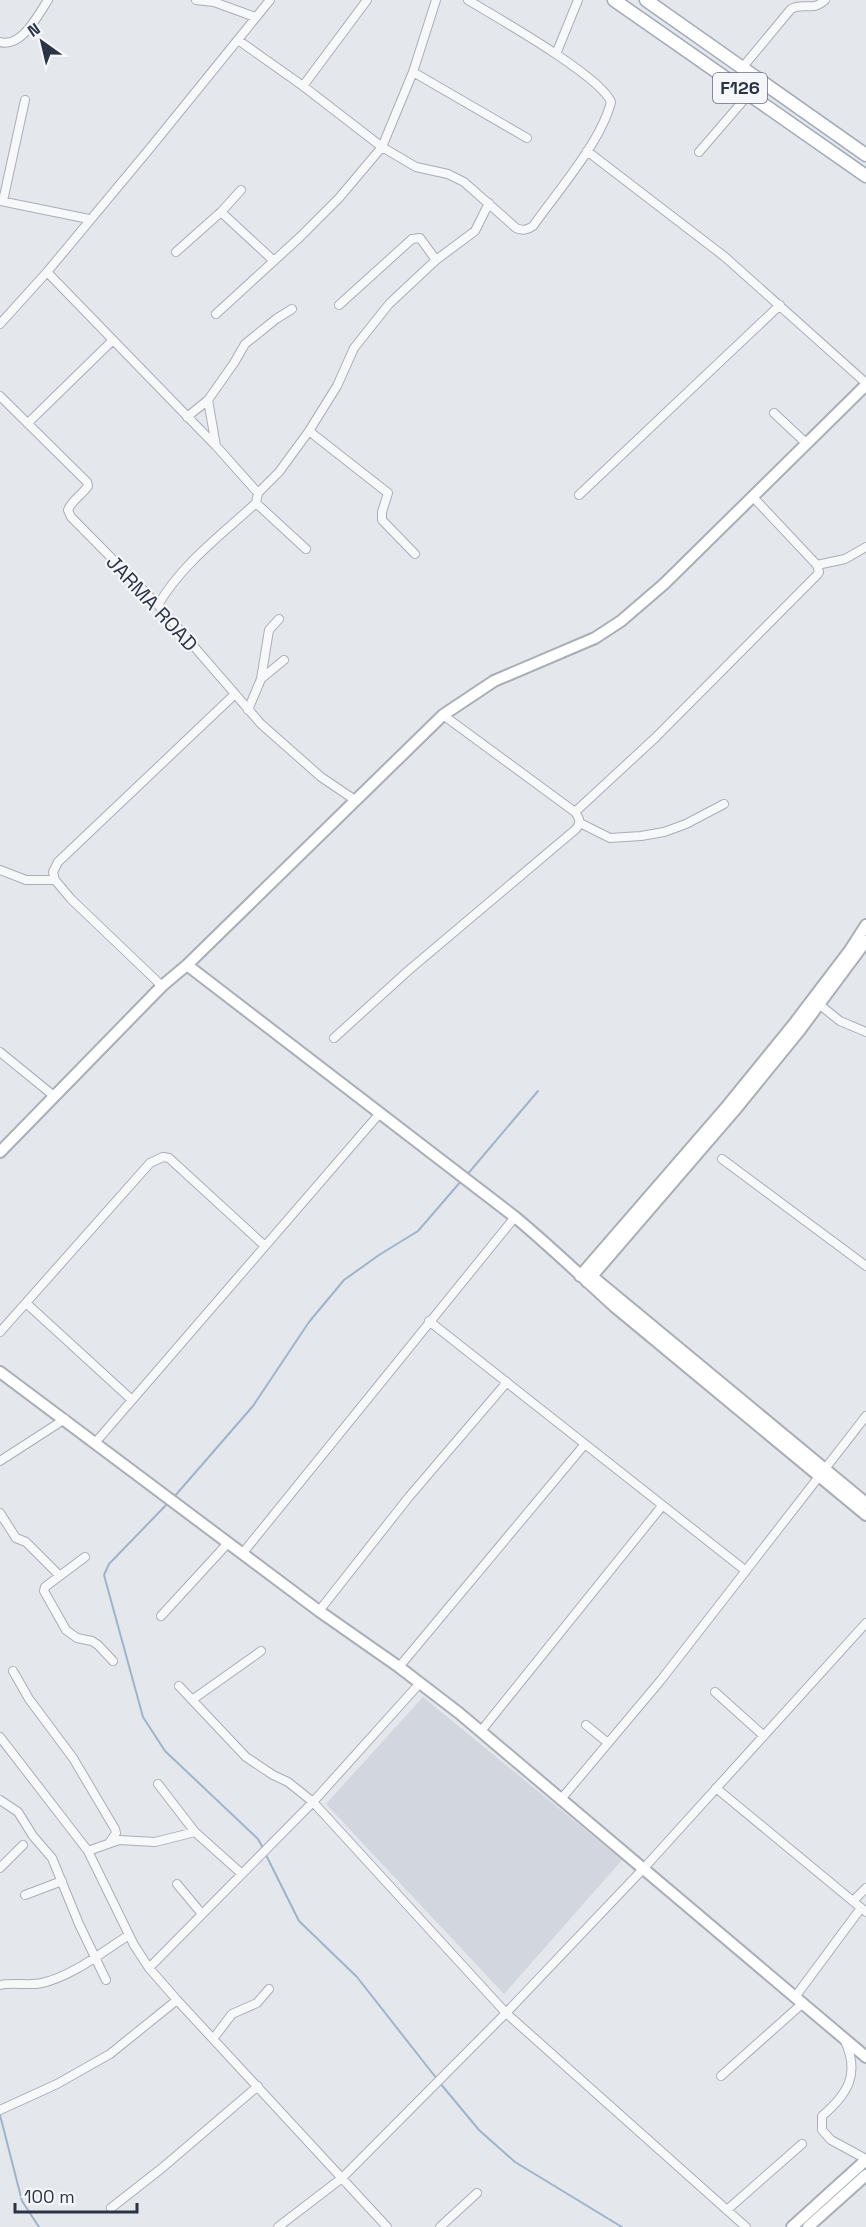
<svg xmlns="http://www.w3.org/2000/svg" width="866" height="2227" font-family="'Space Grotesk',sans-serif">
<style>
.built{fill:#d2d6de}
.lines{fill:none;stroke-linecap:round;stroke-linejoin:round}
.stream{stroke:#9fb4cc;stroke-width:2}
.street-casing{stroke:#a9aeb7;stroke-width:10}
.secondary-casing{stroke:#a9aeb7;stroke-width:14}
.primary-casing{stroke:#a3abb8;stroke-width:15}
.street{stroke:#f7f8fa;stroke-width:8}
.secondary{stroke:#fff;stroke-width:10}
.primary{stroke:#fff;stroke-width:12}
.labels{text-anchor:middle;stroke-width:4.5;stroke-linejoin:round;paint-order:stroke}
.shield{fill:#f4f6f9;stroke:#676e7b;stroke-width:1.5}
.shield-label{font-size:18px;font-weight:bold;fill:#2b3445}
.street-label{font-size:20px;fill:#2b3445;stroke:#f4f6f9}
</style>
<rect width="100%" height="100%" fill="#e4e7ec"/>
<!-- built -->
<path class="built" d="M 423,1697 L 622,1860 L 504,1994 L 326,1804 Z"/>
<g class="lines">
<!-- stream -->
<path class="stream" d="M 466,1176 L 538,1091
M 174,1497 L 253,1406 L 309,1322 L 344,1280 L 379,1255 L 418,1231 L 462,1180
M 168,1503 L 109,1564 L 104,1575 L 143,1717 L 165,1751 L 258,1839 L 263,1848
M 265,1853 L 299,1921 L 357,1977 L 437,2079
M 440,2083 L 479,2130 L 515,2162 L 622,2227
M 0,2115 L 22,2201 L 39,2227"/>
<!-- street casing -->
<g class="street-casing">
<path id="street" d="M 196,0 L 214,2 L 255,17
M 238,40 L 303,86 L 382,147 L 416,167 L 448,174 L 464,182 L 516,228 C 523,231 527,230 533,226 C 557,192 601,142 611,102 C 601,76 496,17 468,0
M 0,42 C 22,48 38,15 48,0
M 556,54 L 578,0
M 742,68 L 791,9 C 803,2 813,12 825,0
M 413,72 L 527,138
M 303,86 L 367,0
M 587,151 L 725,257 L 866,383
M 699,152 L 749,94
M 0,201 L 89,219
M 3,201 L 25,100
M 221,212 L 274,261
M 176,252 L 221,212 L 241,190
M 47,272 L 217,447 L 258,493
M 339,305 L 412,239 L 420,238 L 436,260
M 216,314 L 300,237 L 339,198 L 382,147 L 413,72 L 436,0
M 0,324 L 47,272 L 151,147 L 270,0
M 0,396 L 87,482 L 88,486 C 82,495 72,500 68,510 L 71,517 L 158,605 L 261,724 L 321,777 L 355,800
M 208,400 L 216,446
M 774,413 L 807,444
M 187,417 L 208,400 L 234,363 L 245,344 L 276,319 L 292,309
M 29,422 L 113,340
M 309,431 L 388,493 L 382,512 L 382,520 L 415,554
M 579,495 L 780,305
M 256,503 L 306,549
M 817,565 L 845,559 L 866,547
M 158,605 C 182,564 221,535 256,503 L 258,493 L 279,472 L 309,431 L 337,386 L 354,348 L 389,304 L 436,260 L 475,231 L 489,203
M 261,679 L 284,660
M 248,710 L 261,679 L 269,630 L 279,619
M 575,812 L 655,738 L 817,575 L 819,572 L 817,565 L 753,497
M 580,823 L 610,838 L 641,836 L 664,832 L 686,824 L 724,804
M 0,870 L 26,880 L 55,880
M 162,986 L 71,899 L 55,880 L 53,872 L 58,862 L 234,695
M 820,1005 L 840,1021 L 866,1032
M 334,1038 L 409,970 L 576,829 C 581,822 580,819 575,812 L 443,715
M 0,1052 L 54,1096
M 722,1159 L 866,1266
M 26,1303 L 132,1400
M 429,1321 L 746,1571
M 0,1332 L 150,1163 L 163,1157 L 169,1158 L 265,1246
M 95,1443 L 380,1113
M 0,1461 L 65,1419
M 0,1513 L 16,1538 L 26,1542 L 60,1576
M 242,1554 L 515,1217
M 85,1557 L 45,1587 L 44,1591 L 66,1630 L 77,1638 L 92,1641 L 98,1645 L 113,1661
M 319,1611 L 408,1498 L 507,1382
M 161,1616 L 228,1543
M 399,1667 L 585,1444
M 13,1671 L 29,1699 L 73,1758 L 115,1829 L 116,1833 L 109,1843
M 179,1686 L 246,1757 L 273,1775 L 288,1782 L 313,1802 L 506,2013 L 746,2227
M 715,1692 L 764,1736
M 192,1700 L 261,1651
M 586,1725 L 608,1743
M 481,1731 L 662,1506
M 0,1737 L 88,1851 L 134,1945 L 149,1968 L 177,2000 L 387,2227
M 158,1784 L 195,1832 L 242,1874
M 716,1788 L 866,1912
M 562,1798 L 661,1680 L 866,1416
M 0,1800 L 18,1812 L 33,1836 L 52,1858 L 79,1924 L 106,1980
M 88,1851 L 119,1840 L 155,1842 L 195,1832
M 0,1868 L 23,1845
M 177,1884 L 202,1914
M 25,1895 L 62,1881
M 853,1901 L 866,1888
M 149,1968 L 313,1802 L 420,1683
M 0,1985 C 14,1982 28,1986 42,1983 C 73,1976 102,1952 129,1935
M 795,1997 L 861,1908
M 213,2039 L 232,2014 L 257,2003 L 269,1989
M 845,2041 C 860,2074 848,2094 822,2116 L 822,2130 L 831,2140 L 866,2159
M 721,2076 L 803,2003
M 0,2110 L 57,2084 L 110,2054 L 177,2000
M 111,2208 L 162,2168 L 258,2086
M 727,2210 L 802,2144
M 278,2227 L 342,2178 L 506,2013 L 644,1868 L 866,1623
M 440,2227 L 477,2193"/>
</g>
<!-- secondary casing -->
<g class="secondary-casing">
<path id="secondary" d="M 187,965 L 515,1217 C 550,1246 582,1277 615,1307 L 866,1515
M 0,1152 L 162,986 L 187,965 L 443,715 L 494,681 L 595,638 L 621,621 L 664,584 L 866,385
M 587,1272 L 866,1503
M 580,1276 L 728,1105 L 793,1025 L 850,950 L 866,925
M 587,1282 L 735,1110 L 800,1030 L 866,941
M 0,1372 L 319,1611 L 399,1667 L 459,1713 L 866,2057
M 792,2227 L 866,2160
M 808,2227 L 866,2175"/>
</g>
<!-- primary casing -->
<g class="primary-casing">
<path id="primary" d="M 614,0 L 866,176
M 646,0 L 866,155"/>
</g>
<!-- street -->
<use href="#street" class="street"/>
<!-- secondary -->
<use href="#secondary" class="secondary"/>
<!-- primary -->
<use href="#primary" class="primary"/>
</g>
<g class="labels">
<!-- shield labels -->
<rect class="shield" x="713" y="73" width="54" height="30" rx="4.5"/>
<g class="shield-label">
<text x="740" y="94">F126</text>
</g>
<!-- street labels -->
<g class="street-label">
<text transform="translate(152 603) rotate(47)" y="7">JARMA ROAD</text>
</g>
</g>
<!-- north arrow -->
<g transform="translate(42 42) rotate(326)" stroke="#f4f6f9" stroke-width="4.5" paint-order="stroke">
<path d="M0-4.5L10 22L0 15L-10 22Z" fill="#2b3445"/>
<text y="-9" font-size="16" font-weight="bold" text-anchor="middle" fill="#2b3445">N</text>
</g>
<!-- scale -->
<path d="M15 2203v9h122v-9" fill="none" stroke="#2b3445" stroke-width="3"/>
<text x="24" y="2203" font-size="18" fill="#2b3445" stroke="#f4f6f9" stroke-width="4.5" paint-order="stroke">100 m</text>
</svg>
